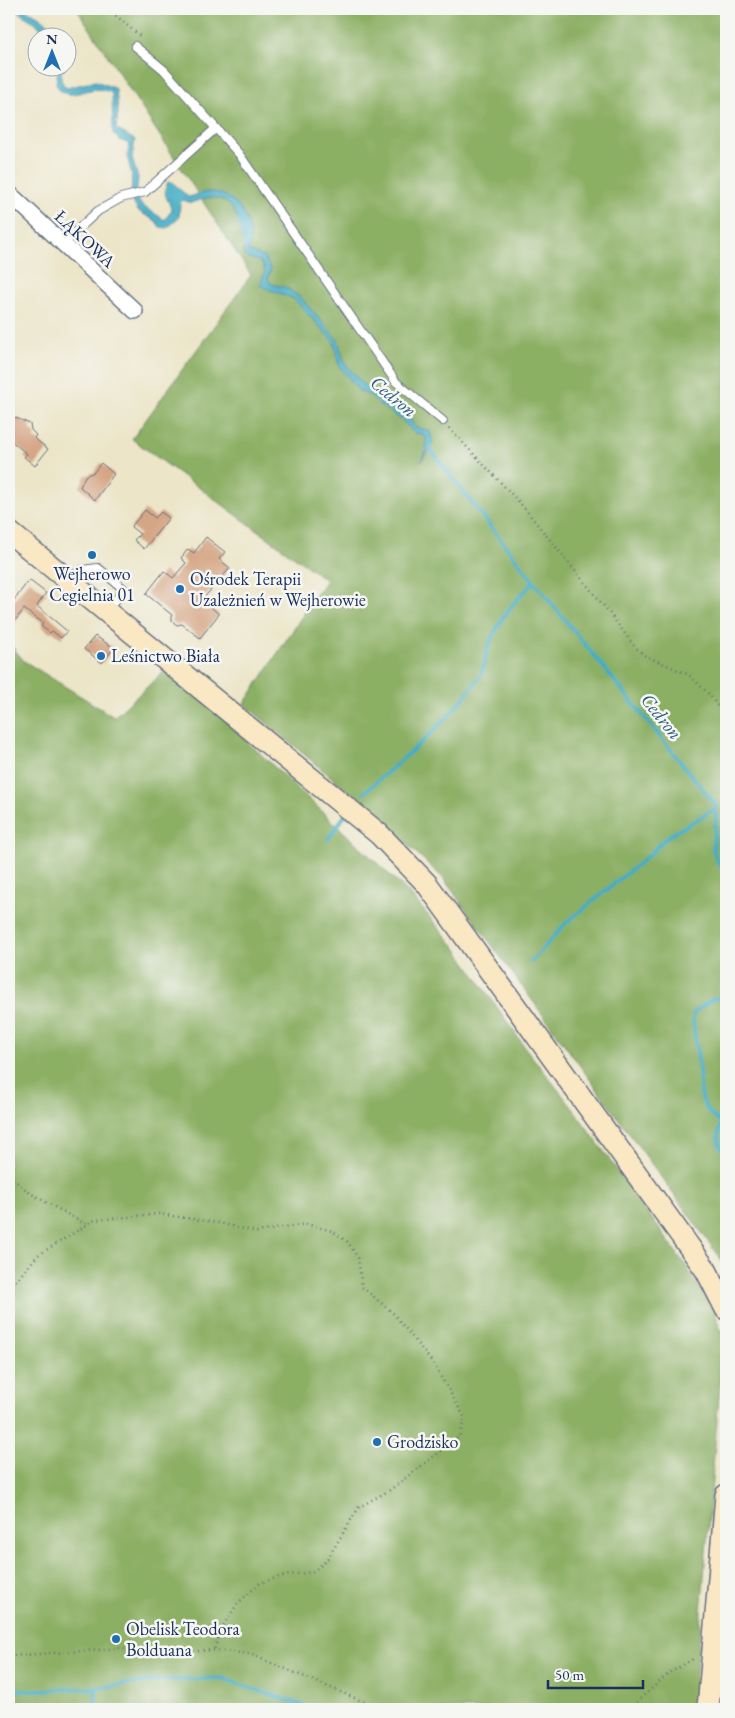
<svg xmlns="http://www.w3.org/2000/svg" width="735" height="1718" font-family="'EB Garamond',serif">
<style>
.forest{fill:#8baf63;stroke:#536f60}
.water{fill:#44adc4;stroke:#306e91}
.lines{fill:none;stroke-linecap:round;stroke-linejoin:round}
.stream{stroke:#44adc4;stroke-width:4}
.building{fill:#d5a685}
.service-casing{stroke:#646f83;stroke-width:10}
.minor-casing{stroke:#646f83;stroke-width:18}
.secondary-casing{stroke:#646f83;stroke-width:24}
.path{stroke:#646f83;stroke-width:2.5;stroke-dasharray:1 4;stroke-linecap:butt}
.service{stroke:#fff;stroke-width:8}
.minor{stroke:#fff;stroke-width:15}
.secondary{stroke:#fae7c3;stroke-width:21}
.poi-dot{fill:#1f6fb2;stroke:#f6f6f2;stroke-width:2}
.labels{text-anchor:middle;stroke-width:5;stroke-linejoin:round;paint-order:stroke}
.street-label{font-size:18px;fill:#1b2f5e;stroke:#f6f6f2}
.poi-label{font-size:18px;fill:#1b2f5e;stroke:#f6f6f2;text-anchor:start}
.water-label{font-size:19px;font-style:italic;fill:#295b82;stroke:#f6f6f2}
</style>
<rect width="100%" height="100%" fill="#f6f6f2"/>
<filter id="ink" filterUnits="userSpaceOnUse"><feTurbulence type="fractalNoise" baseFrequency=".02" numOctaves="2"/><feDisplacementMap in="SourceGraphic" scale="10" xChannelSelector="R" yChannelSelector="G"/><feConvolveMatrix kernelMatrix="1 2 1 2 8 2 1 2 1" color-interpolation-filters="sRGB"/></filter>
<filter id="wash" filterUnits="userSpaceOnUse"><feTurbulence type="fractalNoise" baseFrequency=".0096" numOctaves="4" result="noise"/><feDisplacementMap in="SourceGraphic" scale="20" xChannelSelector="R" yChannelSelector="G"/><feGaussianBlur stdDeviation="1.12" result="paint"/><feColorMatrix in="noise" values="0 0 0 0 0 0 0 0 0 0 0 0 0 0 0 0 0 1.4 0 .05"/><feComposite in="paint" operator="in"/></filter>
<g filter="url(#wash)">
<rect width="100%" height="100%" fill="#ece5c8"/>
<!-- forest -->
<path class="forest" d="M 77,9 L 726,9 L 726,1266 L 443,878 L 374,813 L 244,704 L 326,580 L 132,439 L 251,275 Z
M 9,643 L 24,661 L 114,717 L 167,669 L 232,723 L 250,744 L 409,893 L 456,948 L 526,1049 L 571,1106 L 686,1266 L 715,1312 L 722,1334 L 722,1360 L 693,1709 L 9,1709 Z"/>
<!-- water -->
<path class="water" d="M 18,9 C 33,9 52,25 60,37 L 47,37 L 36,23 L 21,14 Z
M 58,68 L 66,68 L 61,73 L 61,80 L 66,88 L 96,81 L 116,89 L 118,112 L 116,129 L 135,140 L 132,158 L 138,178 L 136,195 L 141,205 L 165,220 L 172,209 C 167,198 162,194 168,182 L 171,181 L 188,197 C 195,196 204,191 211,192 C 238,192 258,229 248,251 L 264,257 L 271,269 L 268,278 L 271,284 L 285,287 L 300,297 L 338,340 L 345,364 L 365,386 L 409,417 L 415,427 L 430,431 L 433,444 L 421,461 L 426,449 L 426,439 L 422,434 L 414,433 L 403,421 L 380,405 L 371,396 L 359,391 L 339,366 L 334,342 L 294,299 L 260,286 L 265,271 L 261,262 L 245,257 L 243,252 C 246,240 244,233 239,221 C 229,197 216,193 191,203 L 183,200 L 180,203 L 179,218 L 167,228 L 160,227 L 156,221 L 138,211 L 131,199 L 132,175 L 127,156 L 130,144 L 119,140 L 113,134 L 112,93 C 88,80 69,108 56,84 Z"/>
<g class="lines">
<!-- stream -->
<path class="stream" d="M 239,219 L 246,249
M 430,444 L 430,449 L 534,582 L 715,804 C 721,837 701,844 726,873
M 364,793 C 404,757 450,722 480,676 C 485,668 485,656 488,647 C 499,620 514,601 534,582
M 328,839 L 346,814
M 531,962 L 566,923 L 648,856 L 667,837 L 716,808
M 726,997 L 713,999 L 694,1012 L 693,1019 C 694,1037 698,1053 699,1070 C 701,1092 699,1109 721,1122 C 718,1136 715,1143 726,1154
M 9,1691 L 96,1688 L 151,1681 L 221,1678 L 313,1709
M 95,1709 L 96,1688"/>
</g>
<g id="blocks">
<!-- building -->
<path class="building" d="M 14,417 L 30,424 L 31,430 L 36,435 L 34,438 L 48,449 L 35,466 L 24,457 L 27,454 L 9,439 L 9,424 Z
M 101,463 L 114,474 L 95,500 L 80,487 L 85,476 L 94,472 Z
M 145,510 L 155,518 L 161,512 L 169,518 L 144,549 L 134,540 L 140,534 L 131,527 Z
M 206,537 L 225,552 L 219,559 L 230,568 L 202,600 L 219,614 L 200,638 L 182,624 L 177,625 L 172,621 L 172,615 L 146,594 L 164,571 L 173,578 L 186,563 L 181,558 L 188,549 L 194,553 Z
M 29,580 L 46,593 L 37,606 L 67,631 L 61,638 L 52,631 L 50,633 L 41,626 L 43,623 L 24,609 L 9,629 L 9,607 Z
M 95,636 L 114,648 L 102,663 L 84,649 Z"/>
</g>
</g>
<g filter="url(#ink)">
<use href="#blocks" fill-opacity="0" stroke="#646f83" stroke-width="1"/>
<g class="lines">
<!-- service casing -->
<g class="service-casing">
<path id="service" d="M 135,46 L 164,70 L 239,154 L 396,382 L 443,421
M 63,243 L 98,211 L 121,198 L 145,192 L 215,129
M 69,580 L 82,570 L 98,568 L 125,590 L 107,609"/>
</g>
<!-- minor casing -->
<g class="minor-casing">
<path id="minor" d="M 9,193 L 135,311"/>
</g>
<!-- secondary casing -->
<g class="secondary-casing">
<path id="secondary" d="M 9,532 L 379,834 L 427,884 L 706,1270 L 726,1309
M 708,1709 L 726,1495"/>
</g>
<!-- path -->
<path class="path" d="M 108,9 L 141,37
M 449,428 L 520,503 L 608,611 L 634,646 L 644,655 L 689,675 L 707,692 L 726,717
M 9,1176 L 30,1193 L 87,1225
M 9,1289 L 38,1255 L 95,1220 L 159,1214 L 219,1223 L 257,1232 L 306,1224 L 332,1231 L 348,1242 L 358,1258 L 362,1287 L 393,1313 L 433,1363 L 465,1418 L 459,1437 L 390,1490 L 359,1507 L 326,1561 L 312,1572 L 282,1576 L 260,1583 L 238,1603 L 221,1629 L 214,1650
M 9,1656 L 98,1650 L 121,1648 L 148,1654 L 214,1650 L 250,1654 L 381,1709
M 629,1709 L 669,1673 L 693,1659"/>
<!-- service -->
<use href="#service" class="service"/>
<!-- minor -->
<use href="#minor" class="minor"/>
<!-- secondary -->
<use href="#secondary" class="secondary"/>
</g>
</g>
<!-- markers -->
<g class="poi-dot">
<circle cx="92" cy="555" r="5"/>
<circle cx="180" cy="589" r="5"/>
<circle cx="101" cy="656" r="5"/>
<circle cx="377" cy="1442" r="5"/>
<circle cx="116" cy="1639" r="5"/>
</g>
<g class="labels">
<!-- street labels -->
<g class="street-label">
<text transform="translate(85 239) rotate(43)" y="6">ŁĄKOWA</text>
</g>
<!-- poi labels -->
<g class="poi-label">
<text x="92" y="580" text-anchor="middle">Wejherowo<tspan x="92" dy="21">Cegielnia 01</tspan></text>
<text x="190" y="585">Ośrodek Terapii<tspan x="190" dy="21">Uzależnień w Wejherowie</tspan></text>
<text x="111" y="662">Leśnictwo Biała</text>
<text x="387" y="1448">Grodzisko</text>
<text x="126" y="1635">Obelisk Teodora<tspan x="126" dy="21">Bolduana</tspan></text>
</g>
<!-- water labels -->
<g class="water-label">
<text transform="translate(394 396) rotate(39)" y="7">Cedron</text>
<text transform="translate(662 716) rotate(51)" y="7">Cedron</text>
</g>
</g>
<!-- margin -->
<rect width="735" height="1718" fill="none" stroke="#f6f6f2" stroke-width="30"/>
<!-- north arrow -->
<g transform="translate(52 52)"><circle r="24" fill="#f6f6f2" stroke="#9ea6b7"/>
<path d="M0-4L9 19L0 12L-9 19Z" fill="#1f6fb2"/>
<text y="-8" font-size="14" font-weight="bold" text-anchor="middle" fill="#1b2f5e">N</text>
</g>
<!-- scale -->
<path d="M548 1680v8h95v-8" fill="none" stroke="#1b2f5e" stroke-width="2.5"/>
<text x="555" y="1680" font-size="15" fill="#1b2f5e" stroke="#f6f6f2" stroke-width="4" paint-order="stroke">50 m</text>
</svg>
